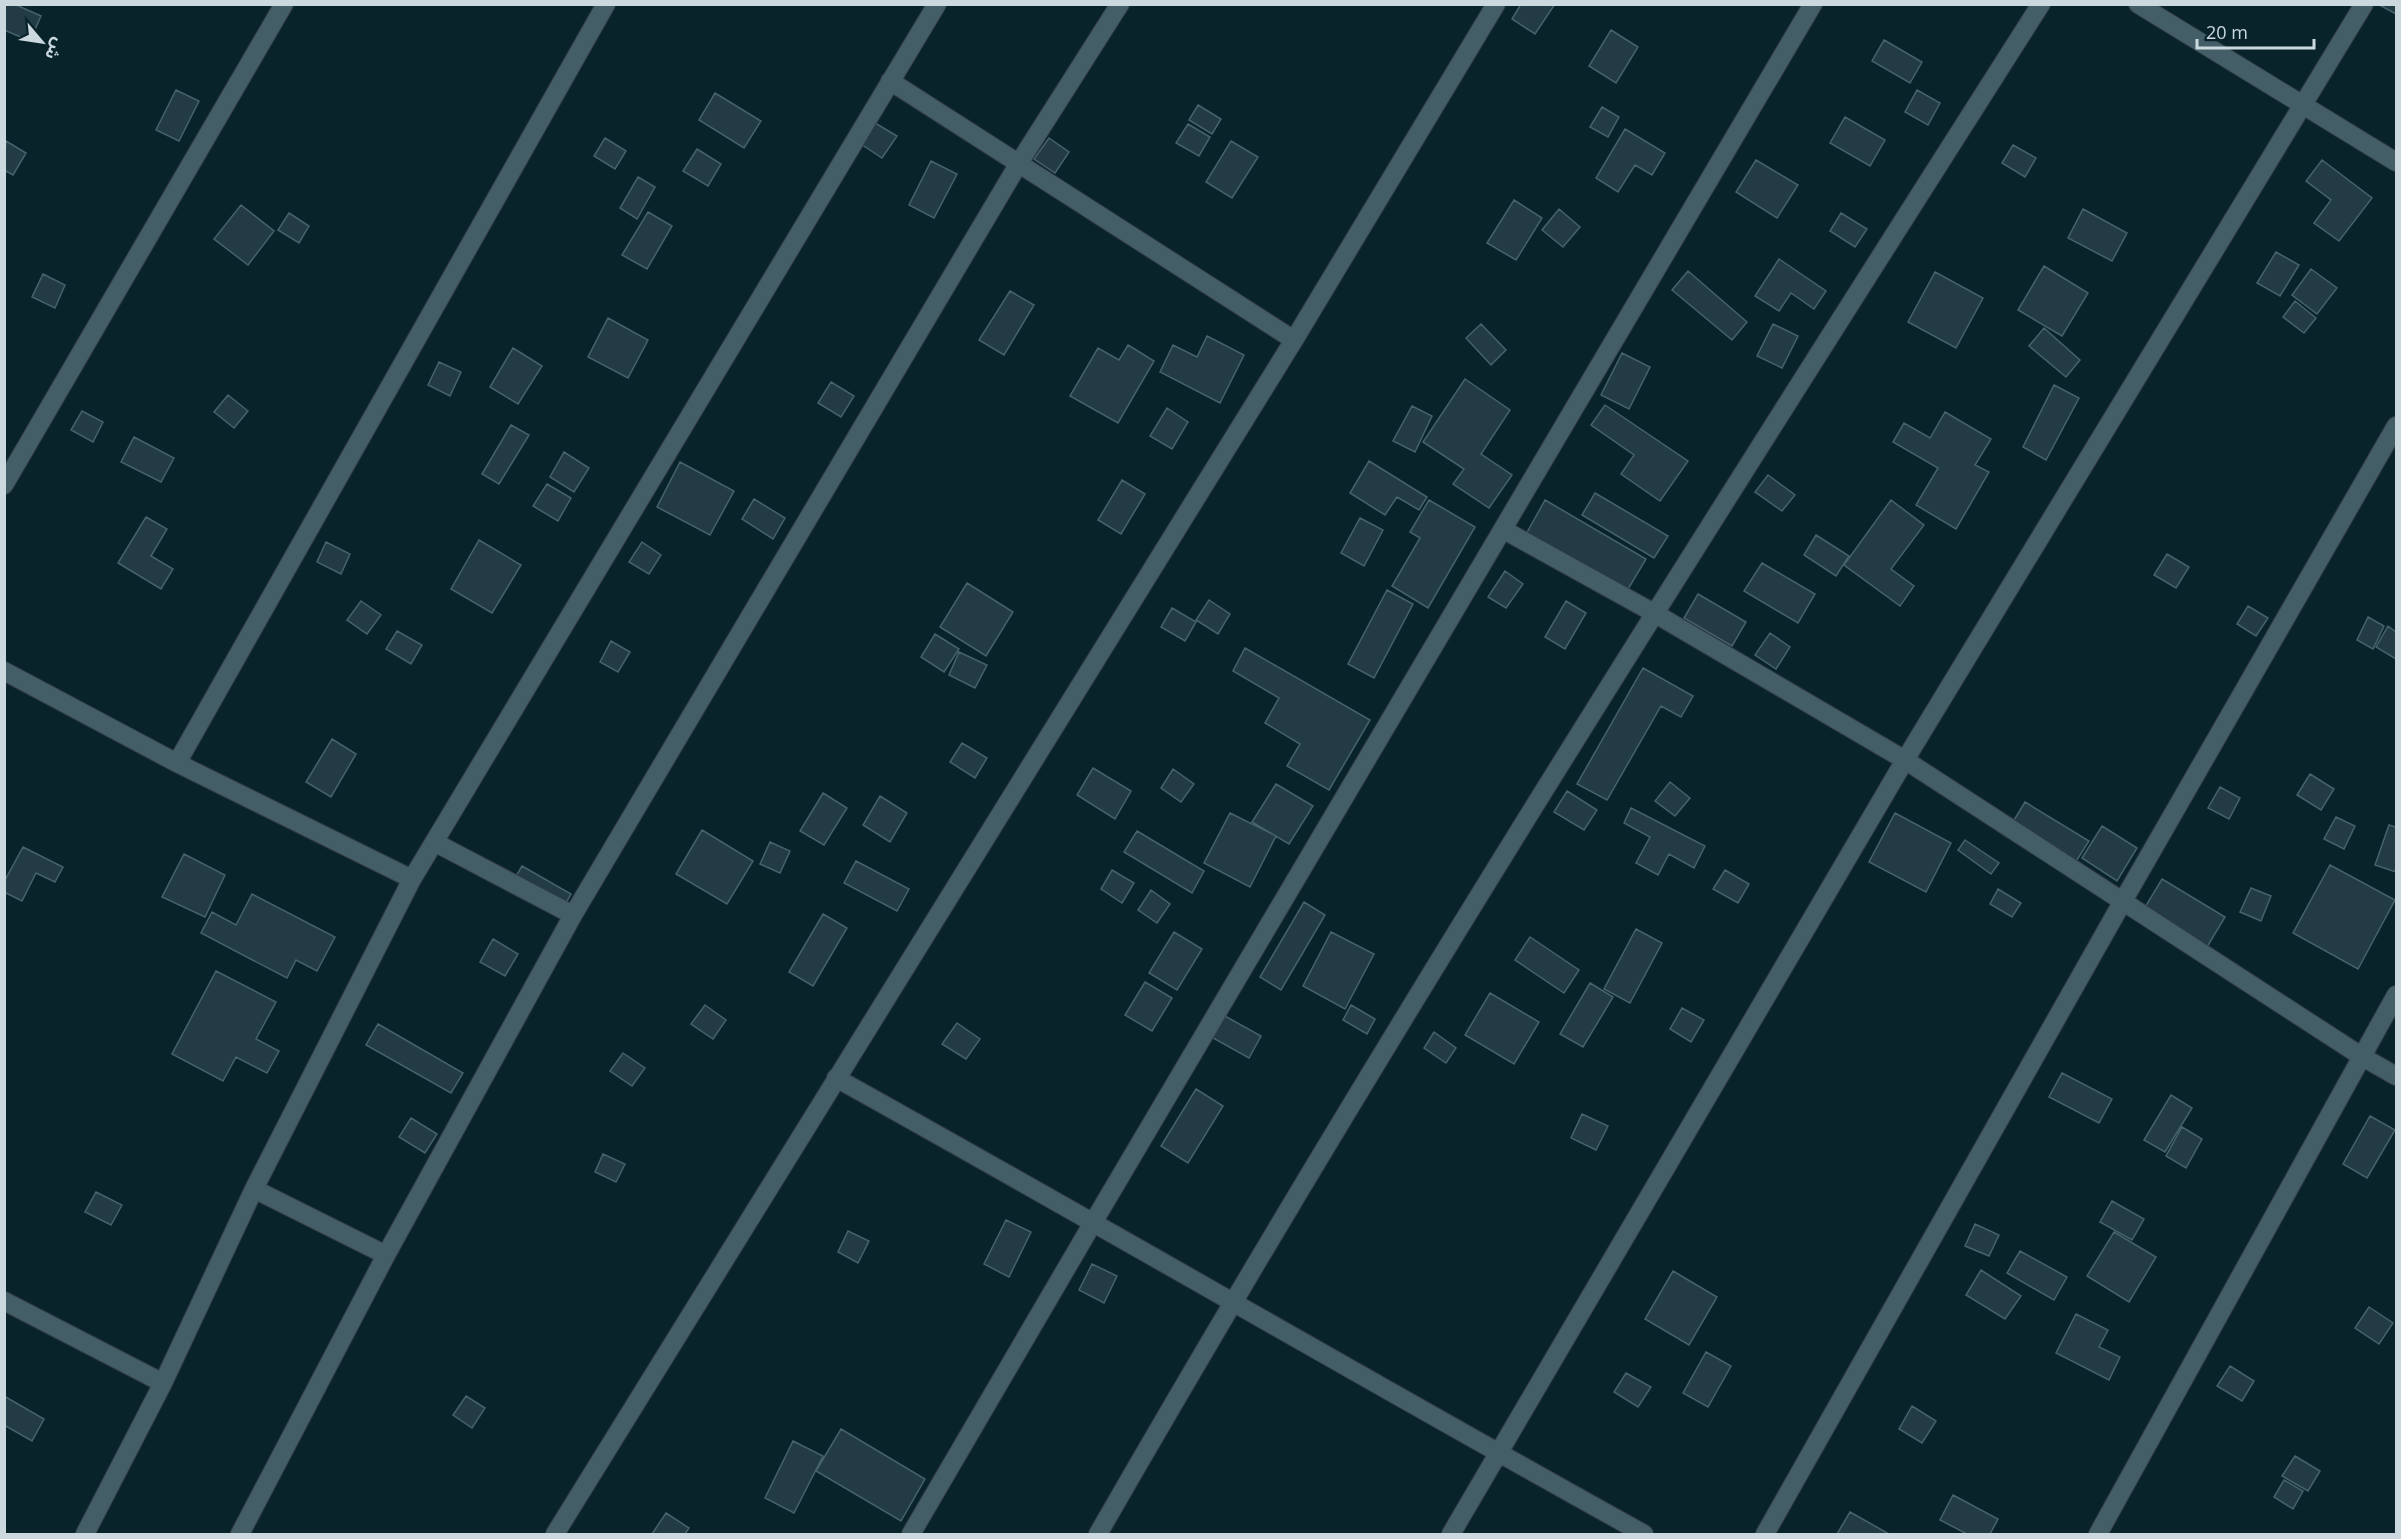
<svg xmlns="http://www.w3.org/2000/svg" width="2401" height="1539" font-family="'Open Sans','Noto Sans Arabic',sans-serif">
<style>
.building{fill:#223b45;stroke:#48626c;stroke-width:1.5}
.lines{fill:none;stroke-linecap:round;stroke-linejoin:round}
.minor-casing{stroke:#313d44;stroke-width:20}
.minor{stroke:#445e68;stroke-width:18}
</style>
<rect width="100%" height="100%" fill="#09232b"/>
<!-- building -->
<path class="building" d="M 4,4 L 14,4 L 41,16 L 30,41 L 4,30 Z
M 1521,4 L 1555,4 L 1535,34 L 1512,19 Z
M 2382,4 L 2396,4 L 2396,14 L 2381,6 Z
M 1611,30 L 1638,47 L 1616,83 L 1589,66 Z
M 1884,40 L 1922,62 L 1910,83 L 1872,61 Z
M 176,90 L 199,101 L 179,141 L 156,130 Z
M 1917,90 L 1940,103 L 1928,125 L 1905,112 Z
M 715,93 L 761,121 L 744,148 L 699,120 Z
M 1198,105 L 1221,119 L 1212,134 L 1189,120 Z
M 1602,107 L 1619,117 L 1608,137 L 1590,127 Z
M 1845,117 L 1885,140 L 1870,166 L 1830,143 Z
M 875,123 L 897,136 L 882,158 L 861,144 Z
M 1188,124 L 1210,137 L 1199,156 L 1176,143 Z
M 1625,129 L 1665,153 L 1652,175 L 1635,165 L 1618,192 L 1596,178 Z
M 605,138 L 626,151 L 615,169 L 594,156 Z
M 1049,138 L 1069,152 L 1055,173 L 1034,159 Z
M 6,141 L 26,153 L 13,175 L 4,170 Z
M 1231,141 L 1258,157 L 1232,198 L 1206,182 Z
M 2013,145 L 2036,158 L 2025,177 L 2002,163 Z
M 697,149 L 721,164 L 708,186 L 683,171 Z
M 1756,160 L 1798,185 L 1777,218 L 1736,192 Z
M 2322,160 L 2372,198 L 2339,241 L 2314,223 L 2331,200 L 2306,181 Z
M 931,161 L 957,174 L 934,218 L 909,205 Z
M 638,177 L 655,187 L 637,219 L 620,208 Z
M 1514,200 L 1542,218 L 1516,260 L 1487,243 Z
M 241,205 L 274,231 L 248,265 L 214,239 Z
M 1559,209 L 1580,227 L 1563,247 L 1542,230 Z
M 2083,209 L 2127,233 L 2112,261 L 2068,238 Z
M 648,212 L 672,226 L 647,269 L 622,255 Z
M 289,213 L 309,226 L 299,243 L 278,230 Z
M 1841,213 L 1867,229 L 1855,247 L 1830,231 Z
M 2276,252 L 2299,265 L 2280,296 L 2257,283 Z
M 1779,259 L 1826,291 L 1814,309 L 1791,293 L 1779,311 L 1755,296 Z
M 2044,266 L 2088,293 L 2062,336 L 2018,310 Z
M 2311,269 L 2337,288 L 2317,314 L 2292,295 Z
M 1688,271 L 1747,322 L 1732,340 L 1672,290 Z
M 1935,272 L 1983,298 L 1956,348 L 1908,322 Z
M 43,274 L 65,285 L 55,308 L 32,297 Z
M 1010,291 L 1034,305 L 1004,355 L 979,340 Z
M 2295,301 L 2316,318 L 2304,333 L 2283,317 Z
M 608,318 L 648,340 L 628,378 L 588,357 Z
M 1481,324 L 1506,350 L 1491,365 L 1466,338 Z
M 1773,324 L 1798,336 L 1782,368 L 1757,356 Z
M 2044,328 L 2080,360 L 2066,377 L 2029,346 Z
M 1207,336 L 1244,355 L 1220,403 L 1160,372 L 1173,345 L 1197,357 Z
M 1128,345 L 1154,361 L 1118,423 L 1070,396 L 1098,348 L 1119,360 Z
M 513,348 L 542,366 L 518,404 L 490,387 Z
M 1622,353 L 1650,367 L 1629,409 L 1601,395 Z
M 439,362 L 461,372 L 450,396 L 428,385 Z
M 1465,379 L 1510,410 L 1481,454 L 1512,475 L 1489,508 L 1453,484 L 1464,469 L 1423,442 Z
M 831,382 L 854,396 L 841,417 L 818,403 Z
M 2054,385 L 2079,398 L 2046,460 L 2023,447 Z
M 228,395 L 248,411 L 234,428 L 214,412 Z
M 1605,405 L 1688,461 L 1660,501 L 1621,474 L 1634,455 L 1591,425 Z
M 1412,406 L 1432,416 L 1415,452 L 1393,441 Z
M 1167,408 L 1188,422 L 1172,449 L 1150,436 Z
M 82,411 L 103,422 L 93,442 L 71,430 Z
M 1945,412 L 1991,439 L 1975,465 L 1989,472 L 1956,529 L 1916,505 L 1938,468 L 1893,442 L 1904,423 L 1930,438 Z
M 511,425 L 529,435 L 499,484 L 482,474 Z
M 134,437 L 174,458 L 161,482 L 121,462 Z
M 564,452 L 589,468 L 574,492 L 550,477 Z
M 1369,461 L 1427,497 L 1419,510 L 1397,497 L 1385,515 L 1350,493 Z
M 680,462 L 734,491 L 710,535 L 657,507 Z
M 1768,475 L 1795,495 L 1782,511 L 1755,492 Z
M 1122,480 L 1145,494 L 1121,534 L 1098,520 Z
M 547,484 L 571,498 L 558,521 L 533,506 Z
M 1595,493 L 1668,536 L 1654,558 L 1582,515 Z
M 754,499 L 785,518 L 773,539 L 742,519 Z
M 1429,500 L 1475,527 L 1428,608 L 1392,586 L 1420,538 L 1410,532 Z
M 1545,500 L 1646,559 L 1624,596 L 1525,536 Z
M 1891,500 L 1924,525 L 1891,569 L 1914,586 L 1900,606 L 1844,565 Z
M 146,517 L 167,529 L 151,556 L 173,569 L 161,589 L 118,563 Z
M 1360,518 L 1383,530 L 1364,566 L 1341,553 Z
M 1816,535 L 1849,556 L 1836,576 L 1804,555 Z
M 479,540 L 521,565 L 492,613 L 451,589 Z
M 326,542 L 350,554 L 341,574 L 317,562 Z
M 642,542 L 661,555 L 649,574 L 629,562 Z
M 2167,554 L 2189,567 L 2176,588 L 2154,575 Z
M 1762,563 L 1815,594 L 1798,623 L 1744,591 Z
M 1505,571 L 1523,584 L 1506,608 L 1488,597 Z
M 967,583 L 1013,612 L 986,656 L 940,627 Z
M 1387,590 L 1413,604 L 1374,678 L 1348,664 Z
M 1698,594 L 1746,622 L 1732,646 L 1684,618 Z
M 1209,600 L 1230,614 L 1218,634 L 1196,620 Z
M 361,601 L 381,615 L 367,634 L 347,620 Z
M 1566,601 L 1586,613 L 1565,649 L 1545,637 Z
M 2248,606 L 2268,618 L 2256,636 L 2237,624 Z
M 1172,608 L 1196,622 L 1185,641 L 1161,627 Z
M 2368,617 L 2384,626 L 2373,649 L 2357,640 Z
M 2388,626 L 2396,632 L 2396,659 L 2376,647 Z
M 397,631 L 422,645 L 411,664 L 386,649 Z
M 1770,633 L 1790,647 L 1776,669 L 1755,655 Z
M 935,634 L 959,649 L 944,672 L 921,657 Z
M 611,641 L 630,652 L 618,672 L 600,662 Z
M 1245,648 L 1370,720 L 1329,790 L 1287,766 L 1300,744 L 1265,723 L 1279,698 L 1233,671 Z
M 959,652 L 987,665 L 975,688 L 949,675 Z
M 1643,668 L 1693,696 L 1681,717 L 1661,706 L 1607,800 L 1577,784 Z
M 332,739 L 356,754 L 331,797 L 306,782 Z
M 962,743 L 987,758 L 975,778 L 950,762 Z
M 1093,768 L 1131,791 L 1115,819 L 1077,795 Z
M 1173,769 L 1194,784 L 1181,802 L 1161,788 Z
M 2310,774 L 2334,789 L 2321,810 L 2297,795 Z
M 1670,782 L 1690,798 L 1675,816 L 1655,801 Z
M 1276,784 L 1313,806 L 1289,844 L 1252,822 Z
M 2220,787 L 2240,798 L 2229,819 L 2208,808 Z
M 1567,791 L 1597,810 L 1584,830 L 1554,812 Z
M 823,793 L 847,808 L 824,845 L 800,831 Z
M 880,796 L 907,813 L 890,842 L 863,825 Z
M 2025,802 L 2089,841 L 2075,863 L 2011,825 Z
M 1631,808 L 1705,846 L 1694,868 L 1669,854 L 1658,875 L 1636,863 L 1650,837 L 1624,823 Z
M 1230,813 L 1276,836 L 1250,887 L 1204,863 Z
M 1895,813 L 1951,843 L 1926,892 L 1869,862 Z
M 2336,817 L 2355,826 L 2344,849 L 2324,839 Z
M 2389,825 L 2396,827 L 2396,872 L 2375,865 Z
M 2102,826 L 2137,848 L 2117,881 L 2082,858 Z
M 702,830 L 753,861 L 727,904 L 676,874 Z
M 1137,831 L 1204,871 L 1192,893 L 1124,852 Z
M 1965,840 L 1999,863 L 1991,874 L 1958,850 Z
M 770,842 L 790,851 L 780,873 L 760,864 Z
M 23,847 L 63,867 L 55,882 L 36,873 L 22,901 L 4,892 L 4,882 Z
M 184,854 L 225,875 L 205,917 L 162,897 Z
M 856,861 L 909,889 L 897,911 L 844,883 Z
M 2330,865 L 2395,900 L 2358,969 L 2293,933 Z
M 522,866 L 571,894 L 558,917 L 509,888 Z
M 1112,870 L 1134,883 L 1122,903 L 1101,889 Z
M 1725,870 L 1749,884 L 1738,903 L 1713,889 Z
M 2162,879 L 2225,917 L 2207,947 L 2144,909 Z
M 2251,888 L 2271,896 L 2261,921 L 2240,912 Z
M 1998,889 L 2021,903 L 2012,917 L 1990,904 Z
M 1151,890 L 1170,904 L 1157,923 L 1138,910 Z
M 252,894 L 335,937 L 317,971 L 296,960 L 287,978 L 201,933 L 212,912 L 236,925 Z
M 1304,902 L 1325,915 L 1281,990 L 1260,977 Z
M 823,914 L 847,928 L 813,986 L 789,972 Z
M 1636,929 L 1662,943 L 1630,1003 L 1604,989 Z
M 1174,932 L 1202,949 L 1177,990 L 1149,973 Z
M 1331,932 L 1374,954 L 1345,1009 L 1303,986 Z
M 1530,937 L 1579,970 L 1564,993 L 1515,960 Z
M 493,939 L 518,954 L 505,976 L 480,962 Z
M 216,971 L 276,1002 L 256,1039 L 279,1051 L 267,1073 L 236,1057 L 223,1081 L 172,1054 Z
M 1145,982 L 1172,998 L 1152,1031 L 1125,1015 Z
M 1590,983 L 1613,997 L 1583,1047 L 1560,1034 Z
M 1490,993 L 1539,1022 L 1514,1064 L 1465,1035 Z
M 705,1005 L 726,1020 L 713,1039 L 691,1024 Z
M 1351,1005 L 1375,1019 L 1367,1034 L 1343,1020 Z
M 1682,1008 L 1704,1020 L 1691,1042 L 1670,1029 Z
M 1225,1016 L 1261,1036 L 1249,1058 L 1213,1038 Z
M 957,1023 L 980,1039 L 966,1059 L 942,1044 Z
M 378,1024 L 463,1073 L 451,1093 L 366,1045 Z
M 1434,1032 L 1456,1048 L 1446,1063 L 1424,1048 Z
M 623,1053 L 645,1068 L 632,1086 L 610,1071 Z
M 2062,1073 L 2112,1099 L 2099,1123 L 2049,1097 Z
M 1196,1089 L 1223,1106 L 1188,1163 L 1161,1146 Z
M 2171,1095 L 2192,1108 L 2165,1152 L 2144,1140 Z
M 1582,1114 L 1608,1126 L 1596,1150 L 1571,1138 Z
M 2370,1116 L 2395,1130 L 2367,1178 L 2343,1164 Z
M 411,1118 L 437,1134 L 425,1153 L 399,1137 Z
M 2182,1127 L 2202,1139 L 2186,1168 L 2166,1156 Z
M 603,1154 L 625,1164 L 616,1182 L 595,1172 Z
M 96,1192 L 122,1205 L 111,1225 L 85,1212 Z
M 2112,1201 L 2144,1219 L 2132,1240 L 2100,1222 Z
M 1006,1220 L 1031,1232 L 1009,1277 L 984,1264 Z
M 1975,1224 L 1999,1235 L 1989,1256 L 1965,1246 Z
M 848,1231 L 869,1241 L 858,1263 L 838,1252 Z
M 2114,1232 L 2156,1257 L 2129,1302 L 2087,1276 Z
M 2020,1251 L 2067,1277 L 2054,1300 L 2007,1273 Z
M 1092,1264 L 1117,1276 L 1104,1303 L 1079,1290 Z
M 1981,1270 L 2021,1296 L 2005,1319 L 1966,1295 Z
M 1673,1271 L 1717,1297 L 1689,1345 L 1645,1319 Z
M 2369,1307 L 2393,1323 L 2379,1344 L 2355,1328 Z
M 2076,1314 L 2108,1330 L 2099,1347 L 2120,1357 L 2109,1380 L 2056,1353 Z
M 1706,1352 L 1731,1366 L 1708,1407 L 1683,1393 Z
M 2230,1366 L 2254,1381 L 2242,1401 L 2217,1386 Z
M 1626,1373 L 1651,1387 L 1638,1407 L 1614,1392 Z
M 4,1396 L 44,1419 L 32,1441 L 4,1425 Z
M 466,1396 L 485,1408 L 472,1428 L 453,1415 Z
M 1912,1406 L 1936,1421 L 1922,1443 L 1899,1429 Z
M 841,1429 L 925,1479 L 901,1521 L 816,1471 Z
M 793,1441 L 823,1456 L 794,1513 L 765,1498 Z
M 2295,1456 L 2320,1471 L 2308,1491 L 2282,1476 Z
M 2284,1480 L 2303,1491 L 2293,1509 L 2274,1497 Z
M 1953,1495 L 1998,1519 L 1990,1534 L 1967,1534 L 1940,1520 Z
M 1850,1512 L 1889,1534 L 1837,1534 Z
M 666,1513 L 689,1528 L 685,1534 L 652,1534 Z"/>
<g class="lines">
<!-- minor casing -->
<g class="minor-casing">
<path id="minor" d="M 2138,4 L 2396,162
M 890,81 L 1294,340
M 4,485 L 284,4
M 1504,530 L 1654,613 L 1905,760 L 2361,1056 L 2396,1076
M 4,671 L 177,763 L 412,879
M 177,763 L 606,4
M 434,842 L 573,915
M 836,1078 C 1106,1228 1373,1384 1644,1534
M 254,1189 L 386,1255
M 4,1301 L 163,1383
M 85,1534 L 163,1383 L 254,1189 L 412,879 L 937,4
M 240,1534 L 386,1255 L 573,915 L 1019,163 L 1120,4
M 555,1534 L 1294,340 L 1496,4
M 911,1534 L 1094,1221 L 1813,4
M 1098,1534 C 1396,1015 1719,510 2041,4
M 1451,1534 L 1905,760 L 2364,4
M 1765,1534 L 2123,901 L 2396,426
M 2098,1534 L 2396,995"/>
</g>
<!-- minor -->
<use href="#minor" class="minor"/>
</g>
<!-- border -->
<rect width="2401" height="1539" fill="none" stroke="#cbd9df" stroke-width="12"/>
<!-- north arrow -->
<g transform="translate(42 42) rotate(119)" stroke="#09232b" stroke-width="4.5" paint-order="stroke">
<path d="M0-4.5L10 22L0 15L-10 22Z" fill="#cbd9df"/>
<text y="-9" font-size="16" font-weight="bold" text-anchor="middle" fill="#cbd9df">ش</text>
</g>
<!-- scale -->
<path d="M2197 39v9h117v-9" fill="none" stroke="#cbd9df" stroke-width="3"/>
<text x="2206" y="39" font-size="18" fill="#cbd9df" stroke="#09232b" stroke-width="4.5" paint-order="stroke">20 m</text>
</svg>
